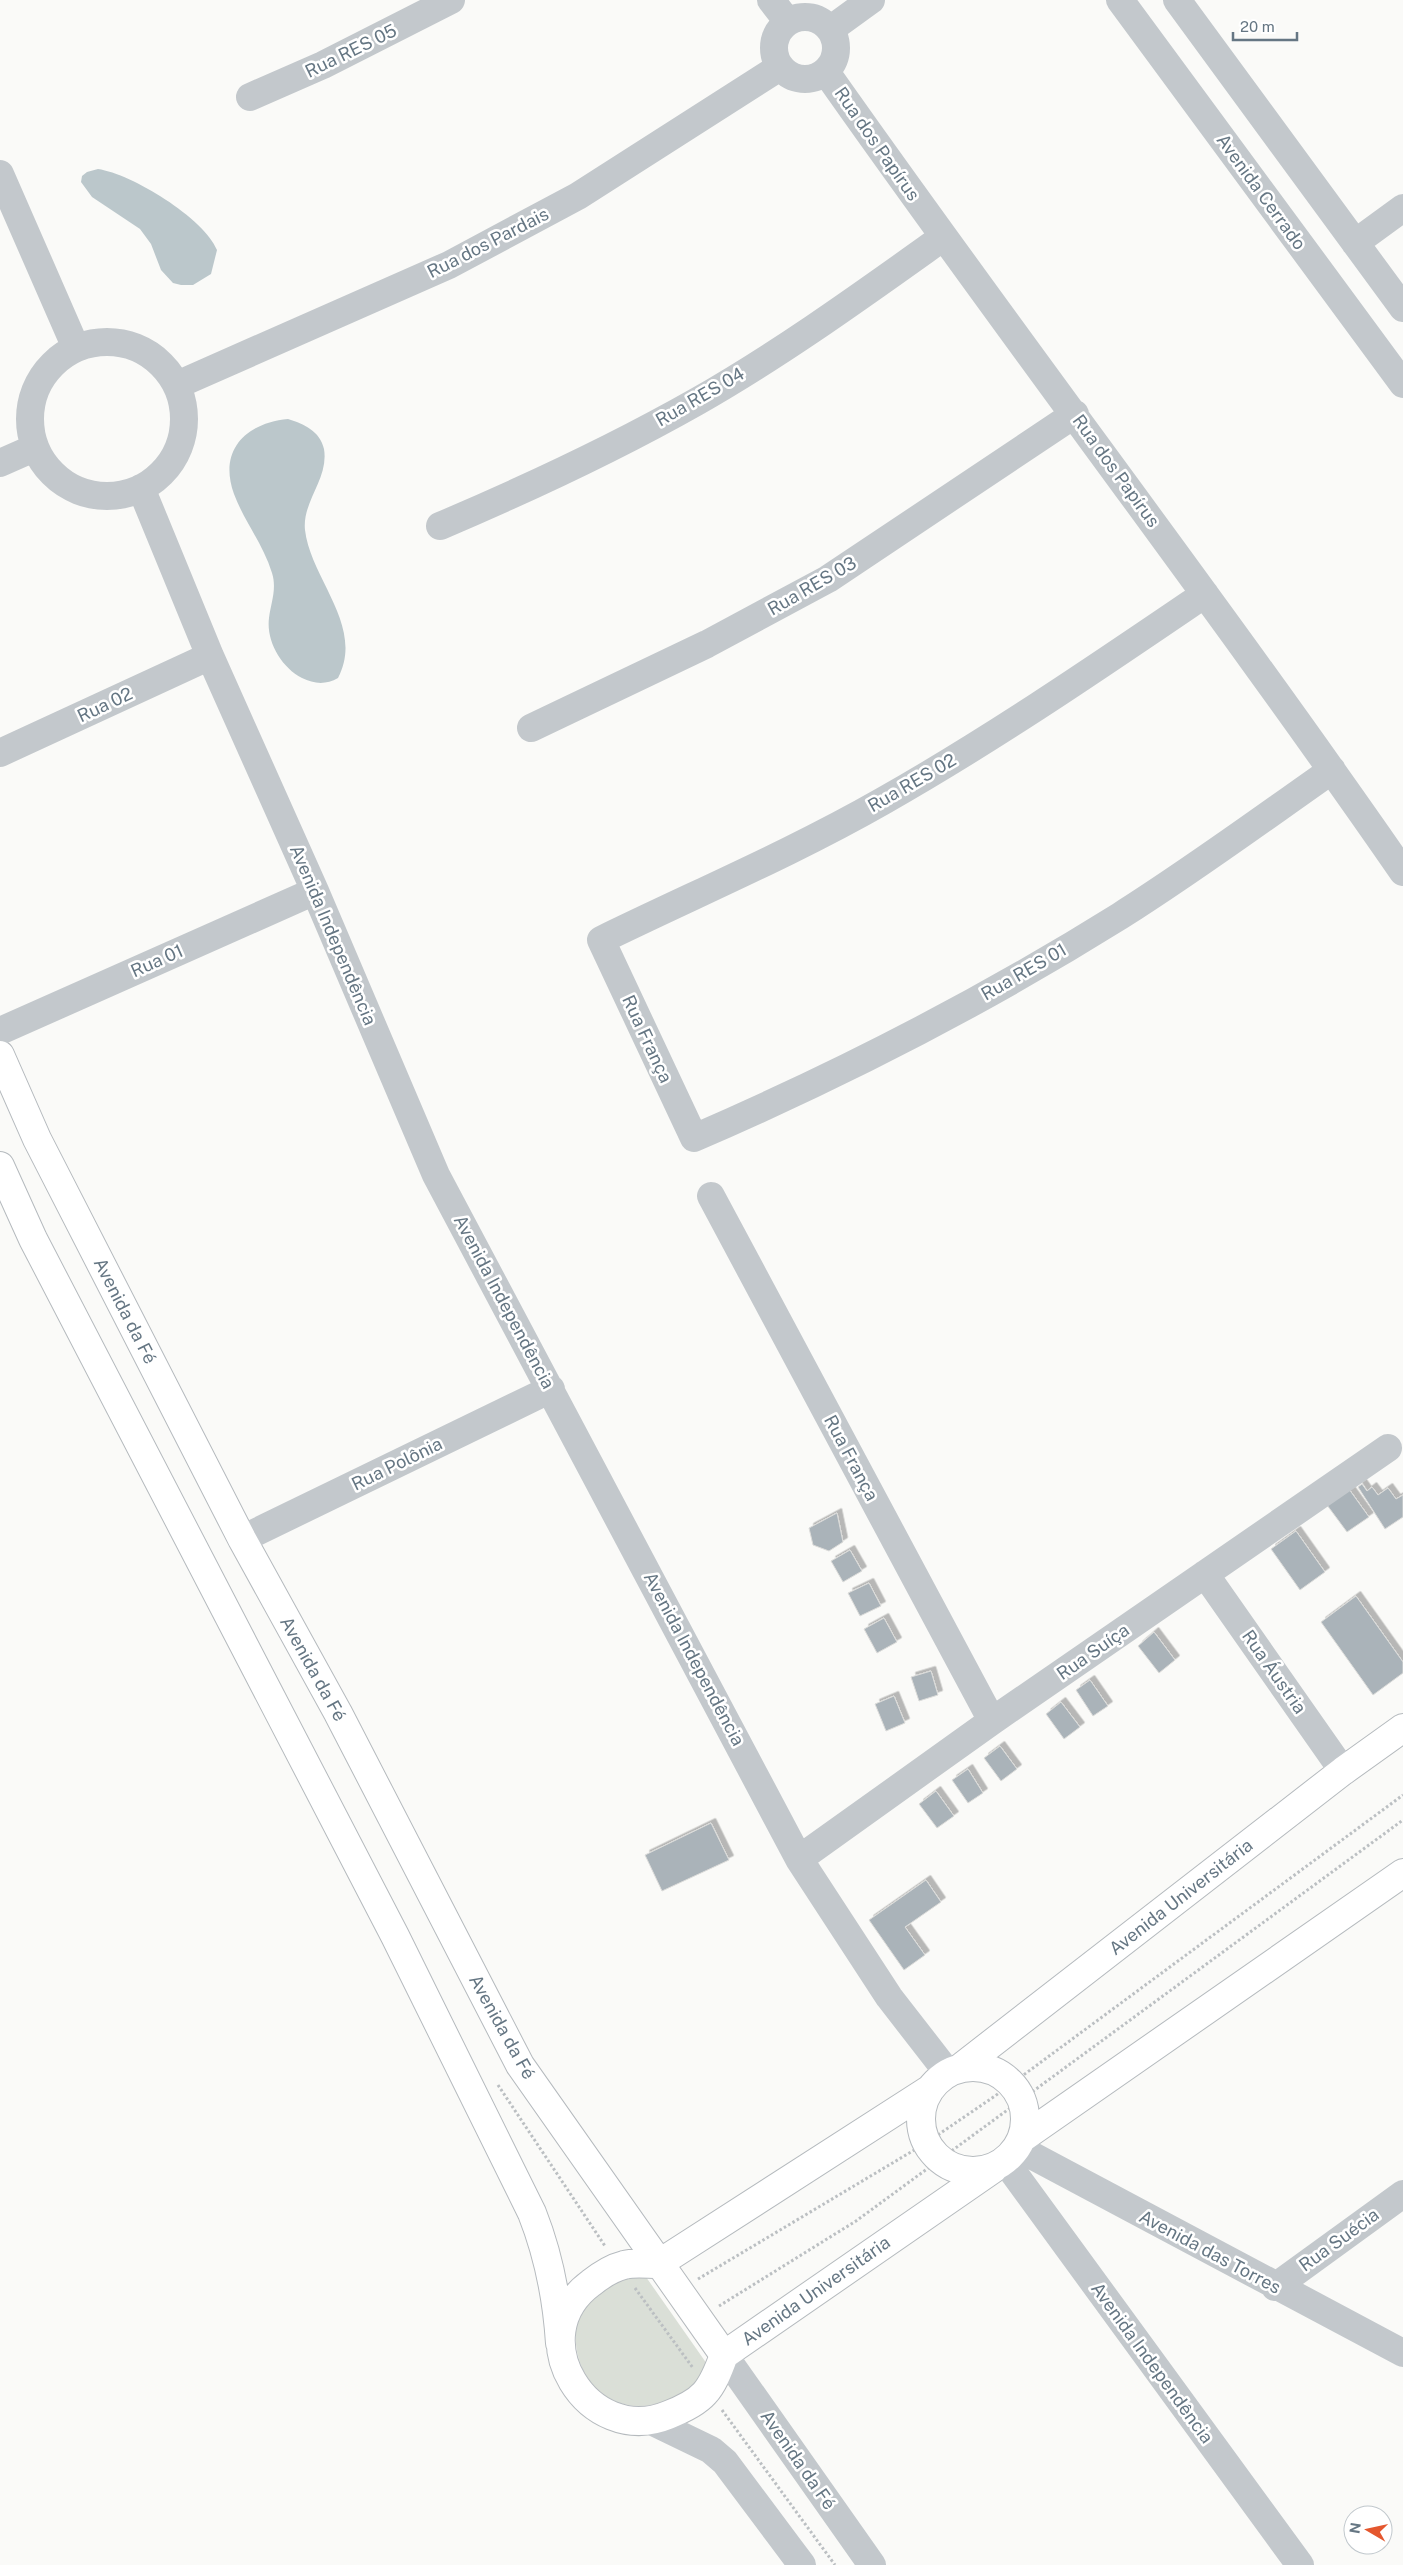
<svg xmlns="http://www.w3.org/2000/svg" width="1403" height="2565" font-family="'Public Sans',sans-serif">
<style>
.green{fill:#dadfd7}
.water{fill:#bbc7cb}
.building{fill:#aab3b9;stroke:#dcdcda;filter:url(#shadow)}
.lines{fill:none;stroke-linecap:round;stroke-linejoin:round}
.major-casing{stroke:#b5babe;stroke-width:30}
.path{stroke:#bbbfc2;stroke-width:3;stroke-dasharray:2.5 2.5;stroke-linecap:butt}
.minor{stroke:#c3c8cc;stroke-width:28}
.major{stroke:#fff;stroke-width:28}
.labels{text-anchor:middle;stroke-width:5;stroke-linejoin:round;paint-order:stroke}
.street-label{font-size:18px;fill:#657683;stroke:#fff}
</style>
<defs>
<filter id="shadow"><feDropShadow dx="4.5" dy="-4.5" stdDeviation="0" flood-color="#0004"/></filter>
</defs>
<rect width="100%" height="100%" fill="#fafaf8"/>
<!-- green -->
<path class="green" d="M 634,2275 L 646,2277 L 707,2364 C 699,2382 686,2394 666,2401 C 586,2430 543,2323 606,2285 C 614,2280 625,2278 634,2275 Z"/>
<!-- water -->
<path class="water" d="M 98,169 C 132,174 204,218 217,250 L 211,274 L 193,285 L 181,285 L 173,283 L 161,270 L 151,244 L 140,229 L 92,197 L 81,182 L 82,176 L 87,172 Z
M 288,419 C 304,424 320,431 324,449 C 329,479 302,501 305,530 C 311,580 365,626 338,678 C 326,685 314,684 302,678 C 281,667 266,641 269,618 C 271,602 277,589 272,573 C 263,544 244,521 234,494 C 218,450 246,423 288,419 Z"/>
<!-- building -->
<path class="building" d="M 1362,1484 L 1367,1491 L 1372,1487 L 1378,1495 L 1388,1488 L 1396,1499 L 1403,1495 L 1403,1517 L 1385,1529 L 1358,1487 Z
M 1346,1485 L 1369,1517 L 1347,1532 L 1324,1501 Z
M 837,1513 L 843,1542 L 829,1551 L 813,1545 L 809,1528 Z
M 1296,1531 L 1325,1572 L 1300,1590 L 1271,1549 Z
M 850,1550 L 862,1571 L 843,1582 L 831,1561 Z
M 869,1583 L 881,1606 L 860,1616 L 848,1593 Z
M 1356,1596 L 1403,1662 L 1403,1673 L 1373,1695 L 1321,1622 Z
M 884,1618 L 897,1642 L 877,1653 L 864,1629 Z
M 1154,1632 L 1175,1660 L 1159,1673 L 1138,1646 Z
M 931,1671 L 938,1695 L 919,1701 L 911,1677 Z
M 1090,1680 L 1108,1706 L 1093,1716 L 1076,1690 Z
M 894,1696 L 905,1723 L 886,1731 L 875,1704 Z
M 1061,1702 L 1080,1727 L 1064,1739 L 1046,1714 Z
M 1000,1746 L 1017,1769 L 1001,1781 L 984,1758 Z
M 968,1769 L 983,1793 L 968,1803 L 952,1780 Z
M 936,1791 L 954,1816 L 937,1828 L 919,1804 Z
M 711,1823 L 729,1860 L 662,1891 L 645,1855 Z
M 926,1880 L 941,1902 L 905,1927 L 925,1955 L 904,1970 L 869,1920 Z"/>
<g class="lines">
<!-- major casing -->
<g class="major-casing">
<path id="major" d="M 0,1055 L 37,1139 L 242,1539 L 338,1713 L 520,2065 L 724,2355
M 0,1166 L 33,1239 L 395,1936 L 532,2213 C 549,2256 557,2297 560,2343
M921 2119a52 52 0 1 1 104 0a52 52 0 1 1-104 0Z
M 960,2068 L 1343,1771 L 1403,1728
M 930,2089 L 658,2264 C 648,2264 634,2262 624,2265 C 612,2268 601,2275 591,2283 C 519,2336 588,2448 668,2415 C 704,2401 711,2391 724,2355 L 993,2169
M 1021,2139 L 1403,1873"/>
</g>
<!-- path -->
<path class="path" d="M 498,2085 L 605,2246
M 698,2279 L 926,2143 L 995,2096 L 1403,1795
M 635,2288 L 693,2368
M 719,2306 L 856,2221 L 1403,1820
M 722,2410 L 835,2565"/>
<!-- minor -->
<path class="minor" d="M 771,0 L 788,22
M 1120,0 L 1403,384
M 1177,0 L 1403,308
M774 48a31 31 0 1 1 62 0a31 31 0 1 1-62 0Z
M 831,29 L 871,0
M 826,72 C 1015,341 1216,602 1403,872
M 250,97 L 323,65 L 451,0
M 0,174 L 76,348
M 1355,243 L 1403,208
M30 419a77 77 0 1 1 154 0a77 77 0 1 1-154 0Z
M 177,385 L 449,265 L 578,196 L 780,67
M 0,463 L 34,448
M 141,488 L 210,656 L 315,891 L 436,1175 L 799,1859 L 889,1997 L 948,2073
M 440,526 C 527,489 613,449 696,402 C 782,353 862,295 942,238
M 1205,594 C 1099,666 994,738 883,801 C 792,853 695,894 601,940 L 694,1138 C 842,1074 984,1001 1120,916 C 1193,870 1262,819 1332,770
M 531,728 L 707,644 L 828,579 L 1075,414
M 0,753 L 210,656
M 0,1031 L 315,891
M 711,1196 L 992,1721
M 242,1539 L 551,1389
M 1205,1574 L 1343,1771
M 799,1859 L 992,1721 L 1388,1448
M 1018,2148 L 1403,2353
M 1005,2161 L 1300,2565
M 1275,2287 L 1403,2194
M 724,2355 L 872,2565
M 653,2422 L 711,2450 L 725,2462 L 802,2565"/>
<!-- major -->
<use href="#major" class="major"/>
</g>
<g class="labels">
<!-- street labels -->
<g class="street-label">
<text transform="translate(351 51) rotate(-26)" y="6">Rua RES 05</text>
<text transform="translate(877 144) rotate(55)" y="6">Rua dos Papírus</text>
<text transform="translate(1261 192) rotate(54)" y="6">Avenida Cerrado</text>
<text transform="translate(488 243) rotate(-27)" y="6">Rua dos Pardais</text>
<text transform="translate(700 397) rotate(-30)" y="6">Rua RES 04</text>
<text transform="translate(1116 471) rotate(54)" y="6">Rua dos Papírus</text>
<text transform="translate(812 586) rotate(-30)" y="6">Rua RES 03</text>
<text transform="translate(105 705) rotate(-25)" y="6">Rua 02</text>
<text transform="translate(912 783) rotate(-30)" y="6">Rua RES 02</text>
<text transform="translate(333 935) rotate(67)" y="6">Avenida Independência</text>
<text transform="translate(157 961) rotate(-24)" y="6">Rua 01</text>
<text transform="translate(1024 972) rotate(-30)" y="6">Rua RES 01</text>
<text transform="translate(647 1039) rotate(65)" y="6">Rua França</text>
<text transform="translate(504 1302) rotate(62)" y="6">Avenida Independência</text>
<text transform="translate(125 1311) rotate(63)" y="6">Avenida da Fé</text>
<text transform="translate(851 1458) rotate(62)" y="6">Rua França</text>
<text transform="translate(397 1464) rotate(-26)" y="6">Rua Polônia</text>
<text transform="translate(1093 1652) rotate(-35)" y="6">Rua Suíça</text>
<text transform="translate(694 1659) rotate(62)" y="6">Avenida Independência</text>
<text transform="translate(313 1669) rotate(61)" y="6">Avenida da Fé</text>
<text transform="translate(1274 1672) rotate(55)" y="6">Rua Áustria</text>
<text transform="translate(1181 1897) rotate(-38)" y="6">Avenida Universitária</text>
<text transform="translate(502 2027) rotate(61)" y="6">Avenida da Fé</text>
<text transform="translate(1339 2240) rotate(-36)" y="6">Rua Suécia</text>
<text transform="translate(1210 2252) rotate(28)" y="6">Avenida das Torres</text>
<text transform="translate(816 2291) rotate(-35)" y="6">Avenida Universitária</text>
<text transform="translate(1152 2363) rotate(54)" y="6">Avenida Independência</text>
<text transform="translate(798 2460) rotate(55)" y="6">Avenida da Fé</text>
</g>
</g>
<!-- north arrow -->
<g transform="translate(1368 2530) rotate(279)"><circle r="24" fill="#ffffff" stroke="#c1c8cd"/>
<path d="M0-4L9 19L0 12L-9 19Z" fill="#e4572e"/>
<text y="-8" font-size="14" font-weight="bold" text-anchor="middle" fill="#657683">N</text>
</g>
<!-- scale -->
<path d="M1233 32v8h64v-8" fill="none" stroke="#657683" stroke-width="2.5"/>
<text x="1240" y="32" font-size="15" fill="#657683" stroke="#ffffff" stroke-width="4" paint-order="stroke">20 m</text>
</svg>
